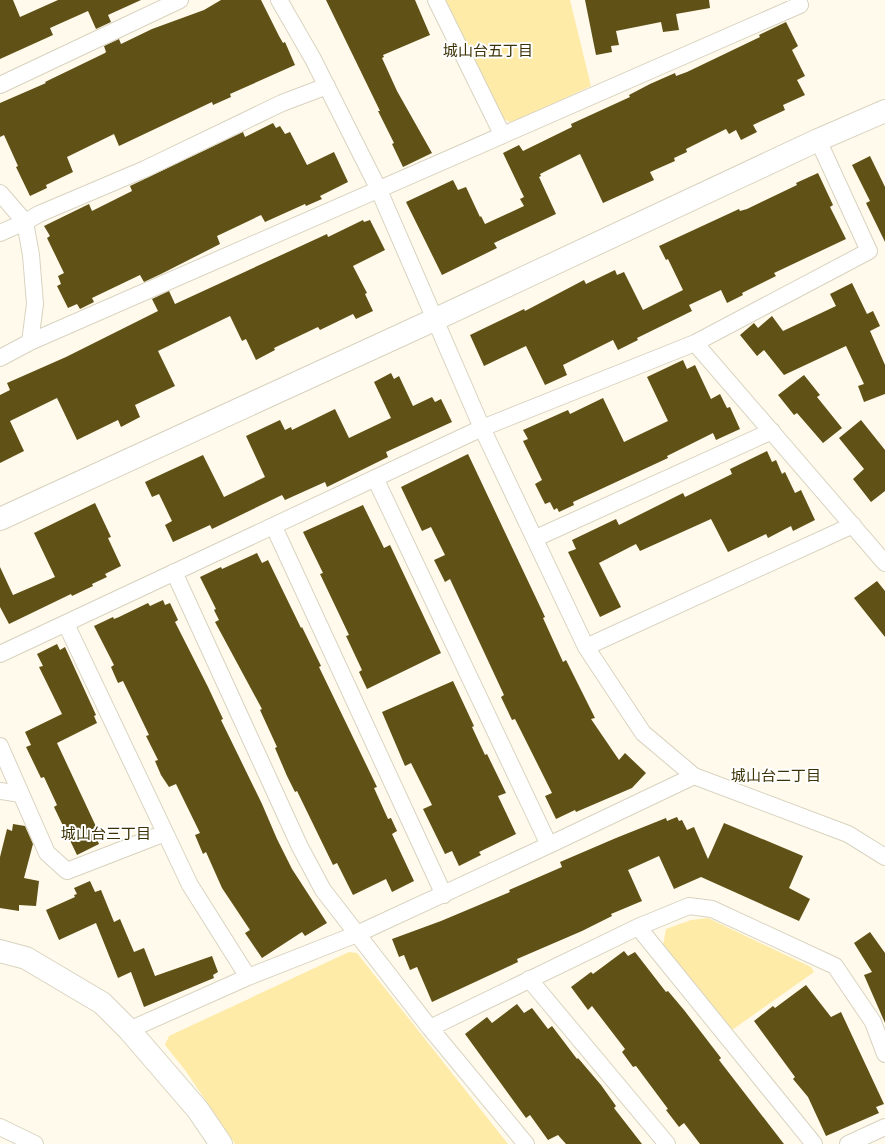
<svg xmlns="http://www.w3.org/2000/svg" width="885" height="1144" font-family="'DejaVu Sans','Noto Sans JP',sans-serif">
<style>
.green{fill:#ffeba8}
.building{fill:#605116}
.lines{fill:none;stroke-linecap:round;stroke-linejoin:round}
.street-casing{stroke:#d8d3c0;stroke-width:18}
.secondary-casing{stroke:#d8d3c0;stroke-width:24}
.street{stroke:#fff;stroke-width:16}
.secondary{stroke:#fff;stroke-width:22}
.labels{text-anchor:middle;stroke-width:4;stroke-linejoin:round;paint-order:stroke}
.neighbourhood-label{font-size:15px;fill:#3d3206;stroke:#fff}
</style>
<rect width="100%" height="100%" fill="#fffaeb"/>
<!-- green -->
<path class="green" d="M 445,0 L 570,0 L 591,86 L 512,123 L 498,116 Z
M 708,918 L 811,967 L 814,972 L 732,1030 L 663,945 L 666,929 L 691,920 Z
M 349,952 L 357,953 L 508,1144 L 235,1144 L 185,1070 L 165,1045 L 169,1036 Z"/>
<!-- building -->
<path class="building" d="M 0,0 L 13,0 L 20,17 L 58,0 L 141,0 L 108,15 L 111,22 L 96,29 L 88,11 L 50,28 L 53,35 L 0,59 Z
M 221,0 L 261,0 L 279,36 L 283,43 L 285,42 L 295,65 L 230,94 L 231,97 L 213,105 L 212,102 L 119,146 L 114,134 L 67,157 L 73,172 L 46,185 L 47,188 L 30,196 L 16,167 L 18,166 L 4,135 L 0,137 L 0,103 L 46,83 L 45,82 L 105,53 L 106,52 L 104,46 L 119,39 L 121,44 L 152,29 L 204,10 Z
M 326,0 L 415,0 L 430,35 L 383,55 L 384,57 L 382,58 L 397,91 L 432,153 L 403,167 L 392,144 L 394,143 L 378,111 L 380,111 Z
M 585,0 L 709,0 L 710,8 L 676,14 L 679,30 L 663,32 L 661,22 L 616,31 L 619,45 L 611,46 L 612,52 L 596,55 Z
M 786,22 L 798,46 L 792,50 L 805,76 L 797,80 L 805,95 L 783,105 L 785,110 L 753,125 L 757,132 L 741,140 L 736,130 L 729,134 L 726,129 L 686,149 L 687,152 L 674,158 L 675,161 L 650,172 L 654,180 L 603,203 L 580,154 L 540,174 L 541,176 L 539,177 L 556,214 L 494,243 L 497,248 L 442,275 L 406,202 L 453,180 L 458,190 L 466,187 L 480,217 L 481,216 L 485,224 L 524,206 L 520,199 L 524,197 L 503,153 L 519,145 L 523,151 L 572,127 L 571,124 L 630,97 L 629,95 L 650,84 L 675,73 L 676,76 L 687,72 L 760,37 L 759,35 Z
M 273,123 L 276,128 L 280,126 L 285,134 L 290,132 L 307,165 L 334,152 L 348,182 L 320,196 L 322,199 L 306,206 L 305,204 L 265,222 L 261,215 L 217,236 L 220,244 L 161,274 L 144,282 L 140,275 L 92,298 L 94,302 L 80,309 L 77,304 L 68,308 L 57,286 L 61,284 L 58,276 L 64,273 L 47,238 L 50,236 L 44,226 L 89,204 L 92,211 L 132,191 L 130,186 L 243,132 L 245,137 Z
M 870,156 L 885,187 L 885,242 L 866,203 L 870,201 L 852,165 Z
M 818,173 L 833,205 L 830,207 L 846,239 L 774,273 L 776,276 L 742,293 L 743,295 L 727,303 L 721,290 L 689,305 L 692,311 L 637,338 L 638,340 L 618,350 L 613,340 L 563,365 L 567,375 L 545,385 L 526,346 L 484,366 L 470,335 L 524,309 L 525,311 L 584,280 L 586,284 L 615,270 L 617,275 L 624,272 L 643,310 L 683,290 L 668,259 L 666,260 L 659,246 L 739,209 L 740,211 L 747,209 L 797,185 L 796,183 Z
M 363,220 L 364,222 L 370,220 L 385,250 L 353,266 L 367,293 L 365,294 L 373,311 L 356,319 L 353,314 L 320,330 L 318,327 L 274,348 L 275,350 L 256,360 L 246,339 L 242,341 L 230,316 L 158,351 L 175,386 L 135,405 L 140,417 L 121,427 L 118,420 L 77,440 L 57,398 L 10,421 L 24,451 L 0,463 L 0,395 L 10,390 L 7,383 L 66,357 L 158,311 L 152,299 L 169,291 L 175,304 L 327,234 L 328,237 Z
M 852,283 L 867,314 L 873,311 L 880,326 L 870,331 L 885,365 L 885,394 L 864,402 L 858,386 L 864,384 L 846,346 L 784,375 L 764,350 L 757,356 L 740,335 L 754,323 L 758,328 L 772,316 L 783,331 L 836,306 L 830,294 Z
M 683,360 L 687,369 L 695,365 L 711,399 L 720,394 L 727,408 L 730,407 L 740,429 L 716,440 L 713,433 L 667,456 L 668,458 L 573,502 L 574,505 L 559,512 L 557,508 L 554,510 L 550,502 L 545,504 L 535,484 L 542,480 L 523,441 L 528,439 L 523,430 L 568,410 L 570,414 L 603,398 L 624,442 L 668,421 L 647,377 Z
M 391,373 L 394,379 L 399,376 L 413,406 L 432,397 L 435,402 L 441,399 L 452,422 L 386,452 L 388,457 L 327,487 L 325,482 L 285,500 L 282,495 L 212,529 L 210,525 L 173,542 L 165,525 L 172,521 L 159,494 L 152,497 L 145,482 L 203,455 L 224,497 L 265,477 L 246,436 L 280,420 L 285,430 L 291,427 L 292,430 L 335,409 L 349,438 L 391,418 L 374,382 Z
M 804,375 L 820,395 L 817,397 L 842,428 L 823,443 L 797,413 L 794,415 L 778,395 Z
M 861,420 L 885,450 L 885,491 L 871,502 L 853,479 L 864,469 L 839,438 Z
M 767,451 L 772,462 L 776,460 L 782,474 L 785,472 L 795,493 L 801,490 L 815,520 L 793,531 L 791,526 L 768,538 L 766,534 L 728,552 L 711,519 L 640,551 L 636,544 L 599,563 L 621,607 L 600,617 L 568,552 L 576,549 L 572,540 L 616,519 L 619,525 L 683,493 L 685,497 L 732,474 L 730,469 Z
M 468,454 L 545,617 L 543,618 L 563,662 L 566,660 L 595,718 L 591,719 L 619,760 L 625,753 L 646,773 L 632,788 L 576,812 L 575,810 L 556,819 L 545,796 L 552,793 L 515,719 L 512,720 L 501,697 L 504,695 L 450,579 L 445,582 L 434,560 L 445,555 L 431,527 L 422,531 L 401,487 Z
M 95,503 L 111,537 L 108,538 L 121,566 L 105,574 L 107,577 L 92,584 L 93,586 L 72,596 L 71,594 L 9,624 L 0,607 L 0,567 L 13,595 L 55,577 L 34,533 Z
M 363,505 L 384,548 L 390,545 L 441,653 L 367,689 L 359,672 L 362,670 L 346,636 L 349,635 L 320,574 L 323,573 L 303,532 Z
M 257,553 L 262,563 L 268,560 L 301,628 L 302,627 L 321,666 L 319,667 L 377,787 L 374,788 L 388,819 L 391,818 L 397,831 L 392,834 L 414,881 L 392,892 L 386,879 L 353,895 L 337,863 L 333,865 L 297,791 L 295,792 L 287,776 L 275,748 L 277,747 L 260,710 L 262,709 L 215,622 L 219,620 L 214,610 L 216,609 L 200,577 L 221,567 L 222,569 Z
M 877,581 L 885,591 L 885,637 L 854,598 Z
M 163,600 L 165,605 L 170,603 L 178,620 L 175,622 L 208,687 L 223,719 L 221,720 L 262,804 L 277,839 L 292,869 L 327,923 L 305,936 L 302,932 L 262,958 L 245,933 L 250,930 L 222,888 L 206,852 L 203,854 L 195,835 L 200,833 L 176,784 L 169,787 L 161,775 L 155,761 L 158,760 L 146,736 L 149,735 L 123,681 L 118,683 L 111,667 L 114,665 L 94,626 L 113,617 L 114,619 L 119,617 L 148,603 L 150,606 Z
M 57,644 L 60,650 L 65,647 L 96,715 L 94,716 L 97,723 L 57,743 L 100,835 L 96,837 L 99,844 L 77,855 L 54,807 L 57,805 L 44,777 L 41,778 L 26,747 L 31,745 L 25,732 L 62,714 L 39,667 L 43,666 L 37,654 Z
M 453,681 L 474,726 L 472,727 L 485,755 L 487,754 L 506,793 L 498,796 L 516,834 L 479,852 L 481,855 L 459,866 L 452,851 L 445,854 L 423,809 L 432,805 L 411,763 L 405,766 L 382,712 Z
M 677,817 L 679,821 L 682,820 L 687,830 L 694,827 L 708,859 L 724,823 L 803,856 L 789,888 L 810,899 L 799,921 L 701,877 L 674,889 L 659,856 L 628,870 L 642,901 L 611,914 L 612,916 L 582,931 L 517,959 L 518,962 L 432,1002 L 417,967 L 410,970 L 404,955 L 399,957 L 392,939 L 441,921 L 510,892 L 509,890 L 562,867 L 560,862 L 616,838 L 666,818 L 667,821 Z
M 13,824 L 25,826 L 33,844 L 24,878 L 39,881 L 36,906 L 19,905 L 19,911 L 0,908 L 0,857 L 7,829 L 12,831 Z
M 90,881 L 95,892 L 101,890 L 114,922 L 120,919 L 134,952 L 144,948 L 155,976 L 212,956 L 218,972 L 213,975 L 214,978 L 144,1007 L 131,972 L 118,978 L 96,923 L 59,940 L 46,910 L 75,897 L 74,895 L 77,894 L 74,888 Z
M 870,932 L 885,953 L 885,1023 L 864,975 L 872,972 L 854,943 Z
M 624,951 L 628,956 L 635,952 L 666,992 L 668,991 L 684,1010 L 721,1058 L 719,1060 L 784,1144 L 700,1144 L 684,1123 L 679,1127 L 666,1110 L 668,1109 L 636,1066 L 633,1067 L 622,1052 L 625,1049 L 592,1006 L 588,1010 L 571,987 L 591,972 L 593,974 Z
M 806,985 L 831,1017 L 841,1012 L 884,1104 L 876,1107 L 879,1113 L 826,1136 L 808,1097 L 793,1079 L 795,1077 L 754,1021 L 773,1006 L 775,1008 Z
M 517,1004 L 524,1013 L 532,1008 L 548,1029 L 552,1026 L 577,1059 L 578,1058 L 601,1085 L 616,1106 L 614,1108 L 642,1144 L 566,1144 L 558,1135 L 548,1140 L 530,1115 L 526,1118 L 465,1034 L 487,1017 L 492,1023 Z"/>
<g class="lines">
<!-- street casing -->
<g class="street-casing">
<path id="street" d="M 279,0 L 313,59 L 378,188 L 482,428 L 586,647 L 643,733 L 694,776 L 848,834 L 885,857
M 436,0 L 502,134
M 0,85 L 180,0
M 0,193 L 25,222 L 31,255 L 35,304 L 30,342
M 0,233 L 25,222 L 39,214 L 145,169 L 282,103 L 327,86
M 695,343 L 885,563
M 0,358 L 30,342 L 800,5 L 798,0
M 375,478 L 549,845
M 274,527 L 444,895
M 536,538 L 772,431
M 174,572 L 300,847 L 323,890 L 430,1028 L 526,1144
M 66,624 L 190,885 L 248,977
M 586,647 L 853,525
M 0,654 L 482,428 L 695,343 L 869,251 L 818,140
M 0,746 L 47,853 L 67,871 L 165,833
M 0,791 L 21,794
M 638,927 L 814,1144
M 529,979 L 667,1144
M 430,1028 L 638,927 L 689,906 L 712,909 L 835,966 L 873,1022 L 885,1054
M 129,1030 L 248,977 L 357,934 L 549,845 L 694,776
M 0,1127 L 35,1144
M 848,1144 L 885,1127"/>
</g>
<!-- secondary casing -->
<g class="secondary-casing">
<path id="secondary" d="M 0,519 L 436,319 L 818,140 L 885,111
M 0,951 L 26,958 L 102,1003 L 129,1030 L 198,1110 L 221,1144"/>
</g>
<!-- street -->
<use href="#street" class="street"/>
<!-- secondary -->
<use href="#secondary" class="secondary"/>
</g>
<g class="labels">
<!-- neighbourhood labels -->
<g class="neighbourhood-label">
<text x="488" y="56">城山台五丁目</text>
<text x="776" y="781">城山台二丁目</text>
<text x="106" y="839">城山台三丁目</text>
</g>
</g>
</svg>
